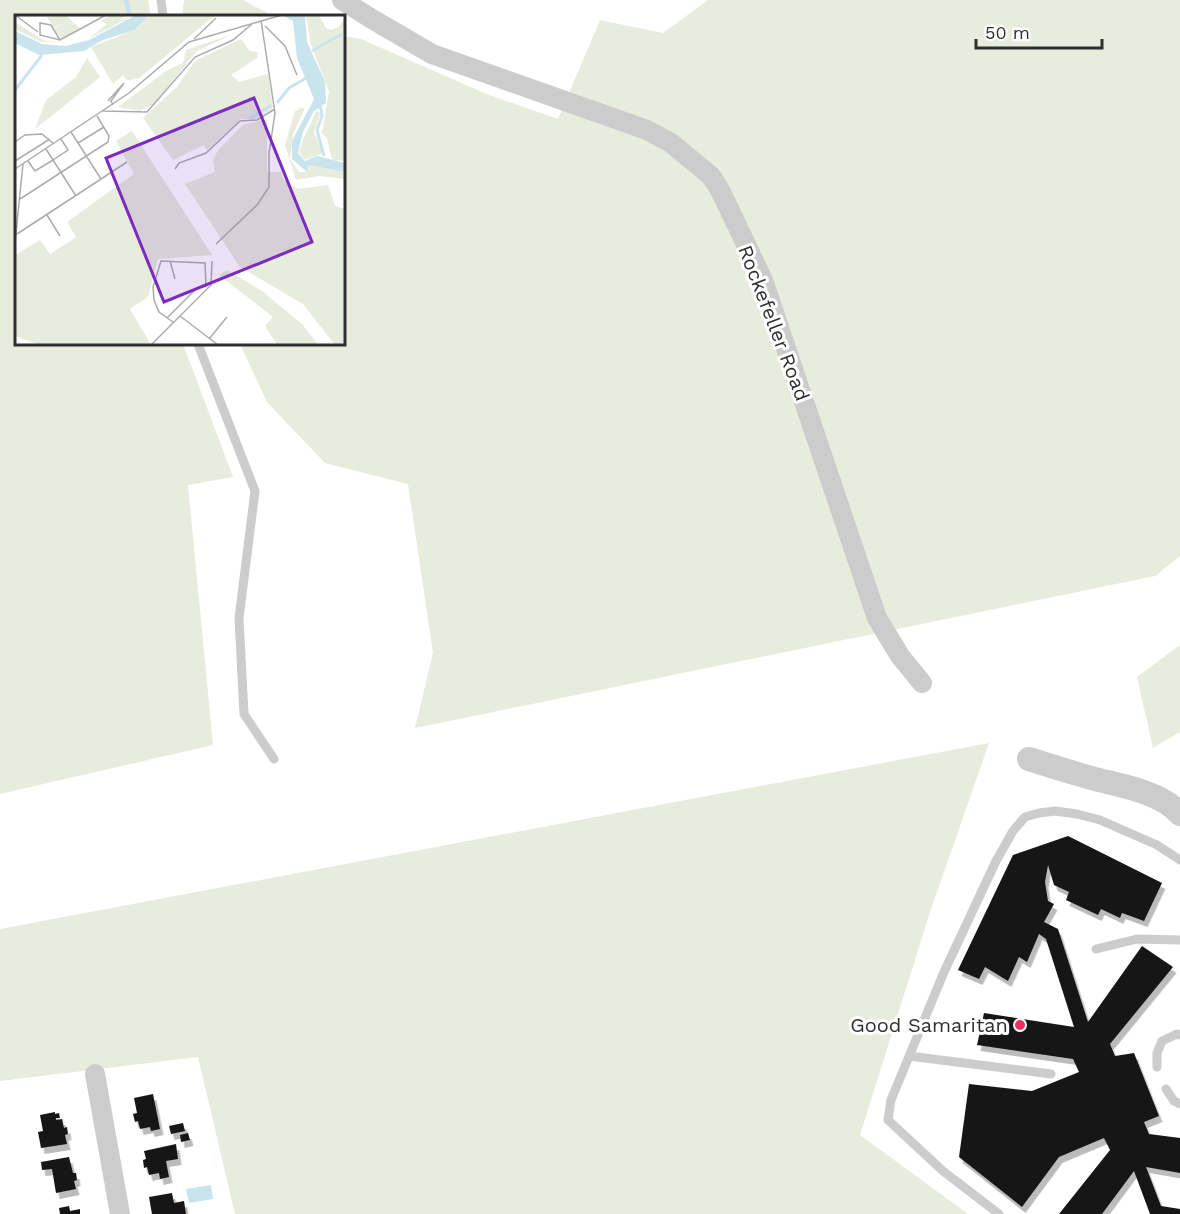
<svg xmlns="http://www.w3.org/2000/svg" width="1180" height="1214" font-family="'Work Sans',sans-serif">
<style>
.green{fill:#e7ecdd}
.water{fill:#c9e4ec}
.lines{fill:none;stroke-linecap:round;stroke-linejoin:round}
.stream{stroke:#c9e4ec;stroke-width:5}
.building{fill:#161616;filter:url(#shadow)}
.service{stroke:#ccc;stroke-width:9}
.minor{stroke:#ccc;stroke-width:20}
.tertiary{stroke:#ccc;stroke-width:24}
.poi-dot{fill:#e6315c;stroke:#fff;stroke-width:2}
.labels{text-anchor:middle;stroke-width:6;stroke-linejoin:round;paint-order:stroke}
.street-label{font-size:20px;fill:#2f2f2f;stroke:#fff}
.poi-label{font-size:20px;fill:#2f2f2f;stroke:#fff;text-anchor:end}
.inset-river{fill:none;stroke:#c9e4ec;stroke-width:3}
.inset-road{fill:none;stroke:#acacac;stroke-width:1.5}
.view{fill:#7b2cbf;fill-opacity:0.15;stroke:#7b2cbf;stroke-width:3}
.inset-edge{fill:none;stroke:#2f2f2f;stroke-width:3}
</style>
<defs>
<filter id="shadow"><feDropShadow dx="3.5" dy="6" stdDeviation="0" flood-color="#0004"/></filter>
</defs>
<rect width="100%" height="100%" fill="#fff"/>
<!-- green -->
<path class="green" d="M 0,0 L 148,0 L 151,16 L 16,16 L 16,344 L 183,344 L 233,477 L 188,485 L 213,745 L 0,794 Z
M 184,0 L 243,0 L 273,16 L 182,16 Z
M 708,0 L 1180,0 L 1180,556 L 1155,576 L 415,728 L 433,653 L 408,484 L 325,463 L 267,402 L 240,344 L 344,344 L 344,36 L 361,39 L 489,95 L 558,119 L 600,20 L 663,33 Z
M 1180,645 L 1180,732 L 1153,748 L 1137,677 Z
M 989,743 L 930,912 L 860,1135 L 968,1214 L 235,1214 L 198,1057 L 0,1081 L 0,929 Z"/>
<!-- water -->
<path class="water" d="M 211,1185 L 213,1199 L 189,1203 L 186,1189 Z"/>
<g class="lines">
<!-- stream -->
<path class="stream" d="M 126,0 L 130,16"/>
</g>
<!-- building -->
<path class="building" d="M 1068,836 L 1162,883 L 1144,921 L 1122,913 L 1120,918 L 1101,909 L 1098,915 L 1066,900 L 1069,892 L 1054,885 L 1048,865 L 1045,882 L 1048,901 L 1054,904 L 1044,922 L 1058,929 L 1088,1022 L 1142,946 L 1173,967 L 1110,1044 L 1115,1056 L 1134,1053 L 1159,1116 L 1144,1122 L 1149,1134 L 1180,1138 L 1180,1173 L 1146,1167 L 1161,1206 L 1180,1209 L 1180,1214 L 1150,1214 L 1134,1171 L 1102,1214 L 1059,1214 L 1110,1150 L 1104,1138 L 1059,1157 L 1022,1207 L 959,1157 L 969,1084 L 1032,1091 L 1079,1072 L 1073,1059 L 977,1045 L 984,1013 L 1074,1027 L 1046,939 L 1039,934 L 1027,962 L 1019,957 L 1008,981 L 985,967 L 979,979 L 958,970 L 1013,855 Z
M 153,1094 L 160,1129 L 151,1131 L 150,1127 L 140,1129 L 138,1121 L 135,1122 L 133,1114 L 137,1113 L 134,1098 Z
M 55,1112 L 55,1114 L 59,1113 L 60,1118 L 56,1118 L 56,1120 L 62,1119 L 64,1128 L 67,1127 L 68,1134 L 65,1135 L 67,1144 L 41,1148 L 38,1132 L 43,1131 L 40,1115 Z
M 183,1123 L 185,1131 L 171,1134 L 169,1126 Z
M 188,1133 L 190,1140 L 181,1142 L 180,1135 Z
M 176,1144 L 178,1159 L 166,1161 L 169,1177 L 160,1179 L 159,1173 L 149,1175 L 147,1167 L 144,1168 L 143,1160 L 146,1159 L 144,1151 Z
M 69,1157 L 73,1173 L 76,1173 L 77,1180 L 74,1181 L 76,1189 L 56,1193 L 52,1169 L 42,1170 L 41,1162 Z
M 172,1193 L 174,1203 L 184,1201 L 186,1214 L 152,1214 L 149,1197 Z
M 69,1206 L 70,1211 L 80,1209 L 80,1214 L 60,1214 L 59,1208 Z"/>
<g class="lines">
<!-- service -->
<path class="service" d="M 161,0 L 163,16
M 198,344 L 255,491 L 239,618 L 244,714 L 274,759
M 1096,949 L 1137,939 L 1180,940
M 909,1056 L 1051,1074
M 1157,1067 L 1157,1053 L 1162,1041 L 1177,1034 L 1180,1035
M 1166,1089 L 1174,1101 L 1180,1104
M 999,1214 L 943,1171 L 888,1120 L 891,1100 L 944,972 L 996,861 L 1013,831 L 1025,817 L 1039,813 L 1055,811 L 1077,814 L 1100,820 L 1157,845 L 1180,860"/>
<!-- minor -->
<path class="minor" d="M 342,0 L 372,19 L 432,54 L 647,130 L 671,143 L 711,176 L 720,190 L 763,280 L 877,618 L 900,656 L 922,683
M 95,1074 L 120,1214"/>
<!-- tertiary -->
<path class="tertiary" d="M 1029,759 C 1051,766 1073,773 1095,779 C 1122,786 1161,792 1180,814"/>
</g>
<!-- markers -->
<circle class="poi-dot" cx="1020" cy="1025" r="6"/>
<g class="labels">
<!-- street labels -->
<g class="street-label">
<text transform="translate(774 323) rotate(69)" y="7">Rockefeller Road</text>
</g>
<!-- poi labels -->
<g class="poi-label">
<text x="1008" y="1032">Good Samaritan</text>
</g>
</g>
<!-- overview -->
<g transform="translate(15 15)">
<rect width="330" height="330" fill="#fff"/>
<path d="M 51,0 L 65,14 L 47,24 L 39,14 L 52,6 L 39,13 L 32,2 ZM 95,0 L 111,0 L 103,6 L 119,0 L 73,24 L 92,9 L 86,6 ZM 134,0 L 200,0 L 123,64 L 112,65 L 108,60 L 98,69 L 76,32 L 120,15 ZM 291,0 L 304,0 L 311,13 L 316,15 L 324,12 L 330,3 L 330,146 L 317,145 L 312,123 L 307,118 L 314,77 L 296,30 ZM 0,7 L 30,26 L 56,28 L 26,27 L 2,15 ZM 218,19 L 182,36 L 138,90 L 124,96 L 103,92 L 151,56 L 168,48 L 171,35 ZM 226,24 L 235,36 L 243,37 L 242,43 L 216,60 L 224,67 L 253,59 L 258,94 L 241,104 L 226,104 L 192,135 L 189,130 L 158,145 L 128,103 L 162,72 L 180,46 ZM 72,43 L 85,62 L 20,114 L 31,85 L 61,62 ZM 286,93 L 290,93 L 278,119 L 275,144 L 284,157 L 292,157 L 293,150 L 330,157 L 330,164 L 304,161 L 281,165 L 270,130 L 280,96 ZM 302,95 L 305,99 L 299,117 L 308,138 L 290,145 L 284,137 L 287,127 ZM 252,104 L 252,157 L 266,157 L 268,165 L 283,174 L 313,170 L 320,191 L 330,194 L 330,330 L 320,330 L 288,289 L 225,252 L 170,169 L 200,157 L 198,145 L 203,135 L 228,110 ZM 117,116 L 197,240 L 143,244 L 133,282 L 115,294 L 136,330 L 24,330 L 0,321 L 0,240 L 25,225 L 35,239 L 61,222 L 52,207 L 119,159 L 101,126 ZM 212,255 L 247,276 L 288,310 L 303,330 L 262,330 L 250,311 L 258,302 L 204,260 Z" fill="#e7ecdd"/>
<path d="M 121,0 L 134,0 L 120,15 L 88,25 L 69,36 L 24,40 L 0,28 L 0,16 L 27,29 L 50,31 L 74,25 ZM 267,0 L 290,1 L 292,27 L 310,67 L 311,88 L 299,96 L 288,117 L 283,138 L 290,146 L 302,141 L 330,148 L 330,157 L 293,150 L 292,157 L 277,144 L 277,126 L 299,84 L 282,43 L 278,6 Z" fill="#c9e4ec"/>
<path class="inset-river" d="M 297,36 L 327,19M 0,75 L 27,40M 262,88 L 274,73 L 291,63M 305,89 L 307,101 L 302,115 L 309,141M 235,103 L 257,90"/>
<path class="inset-road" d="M 0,0 L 23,17M 250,11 L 270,31 L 282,60M 179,24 L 201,3M 45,25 L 36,10 L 25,8 L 25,20 L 45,25 L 91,0M 93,86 L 109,68 L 96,86 L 98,90M 88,96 L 132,97 L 180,42 L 218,25 L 237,9M 56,117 L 86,164M 0,127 L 10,120 L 27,119 L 39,129M 63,128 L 89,112M 31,134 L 61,181M 38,145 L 53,135 L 46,124M 0,146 L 35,124M 13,146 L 20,156 L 38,145M 0,154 L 114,78 L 174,27 L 267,0M 160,154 L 164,148 L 191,138 L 225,106 L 242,105 L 260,94M 5,184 L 93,127 L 94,121 L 82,101M 32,200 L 45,221M 2,219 L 112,147M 0,228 L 8,149M 201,229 L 242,190 L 254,172 L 254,138 L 260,98 L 246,5M 155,246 L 160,264M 165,301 L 203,330M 152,303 L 182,273 L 191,271 L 190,248 L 146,246 L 138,272 L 139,285 L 144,297 L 158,307M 194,324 L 212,302M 136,330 L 196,270 L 197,246"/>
<path class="view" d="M 239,83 L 297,227 L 149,287 L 91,143 Z"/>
<rect width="330" height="330" class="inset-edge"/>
</g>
<!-- scale -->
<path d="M976 39v9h126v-9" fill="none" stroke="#2f2f2f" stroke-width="3"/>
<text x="985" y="39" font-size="18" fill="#2f2f2f" stroke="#ffffff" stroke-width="4.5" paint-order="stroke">50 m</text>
</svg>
